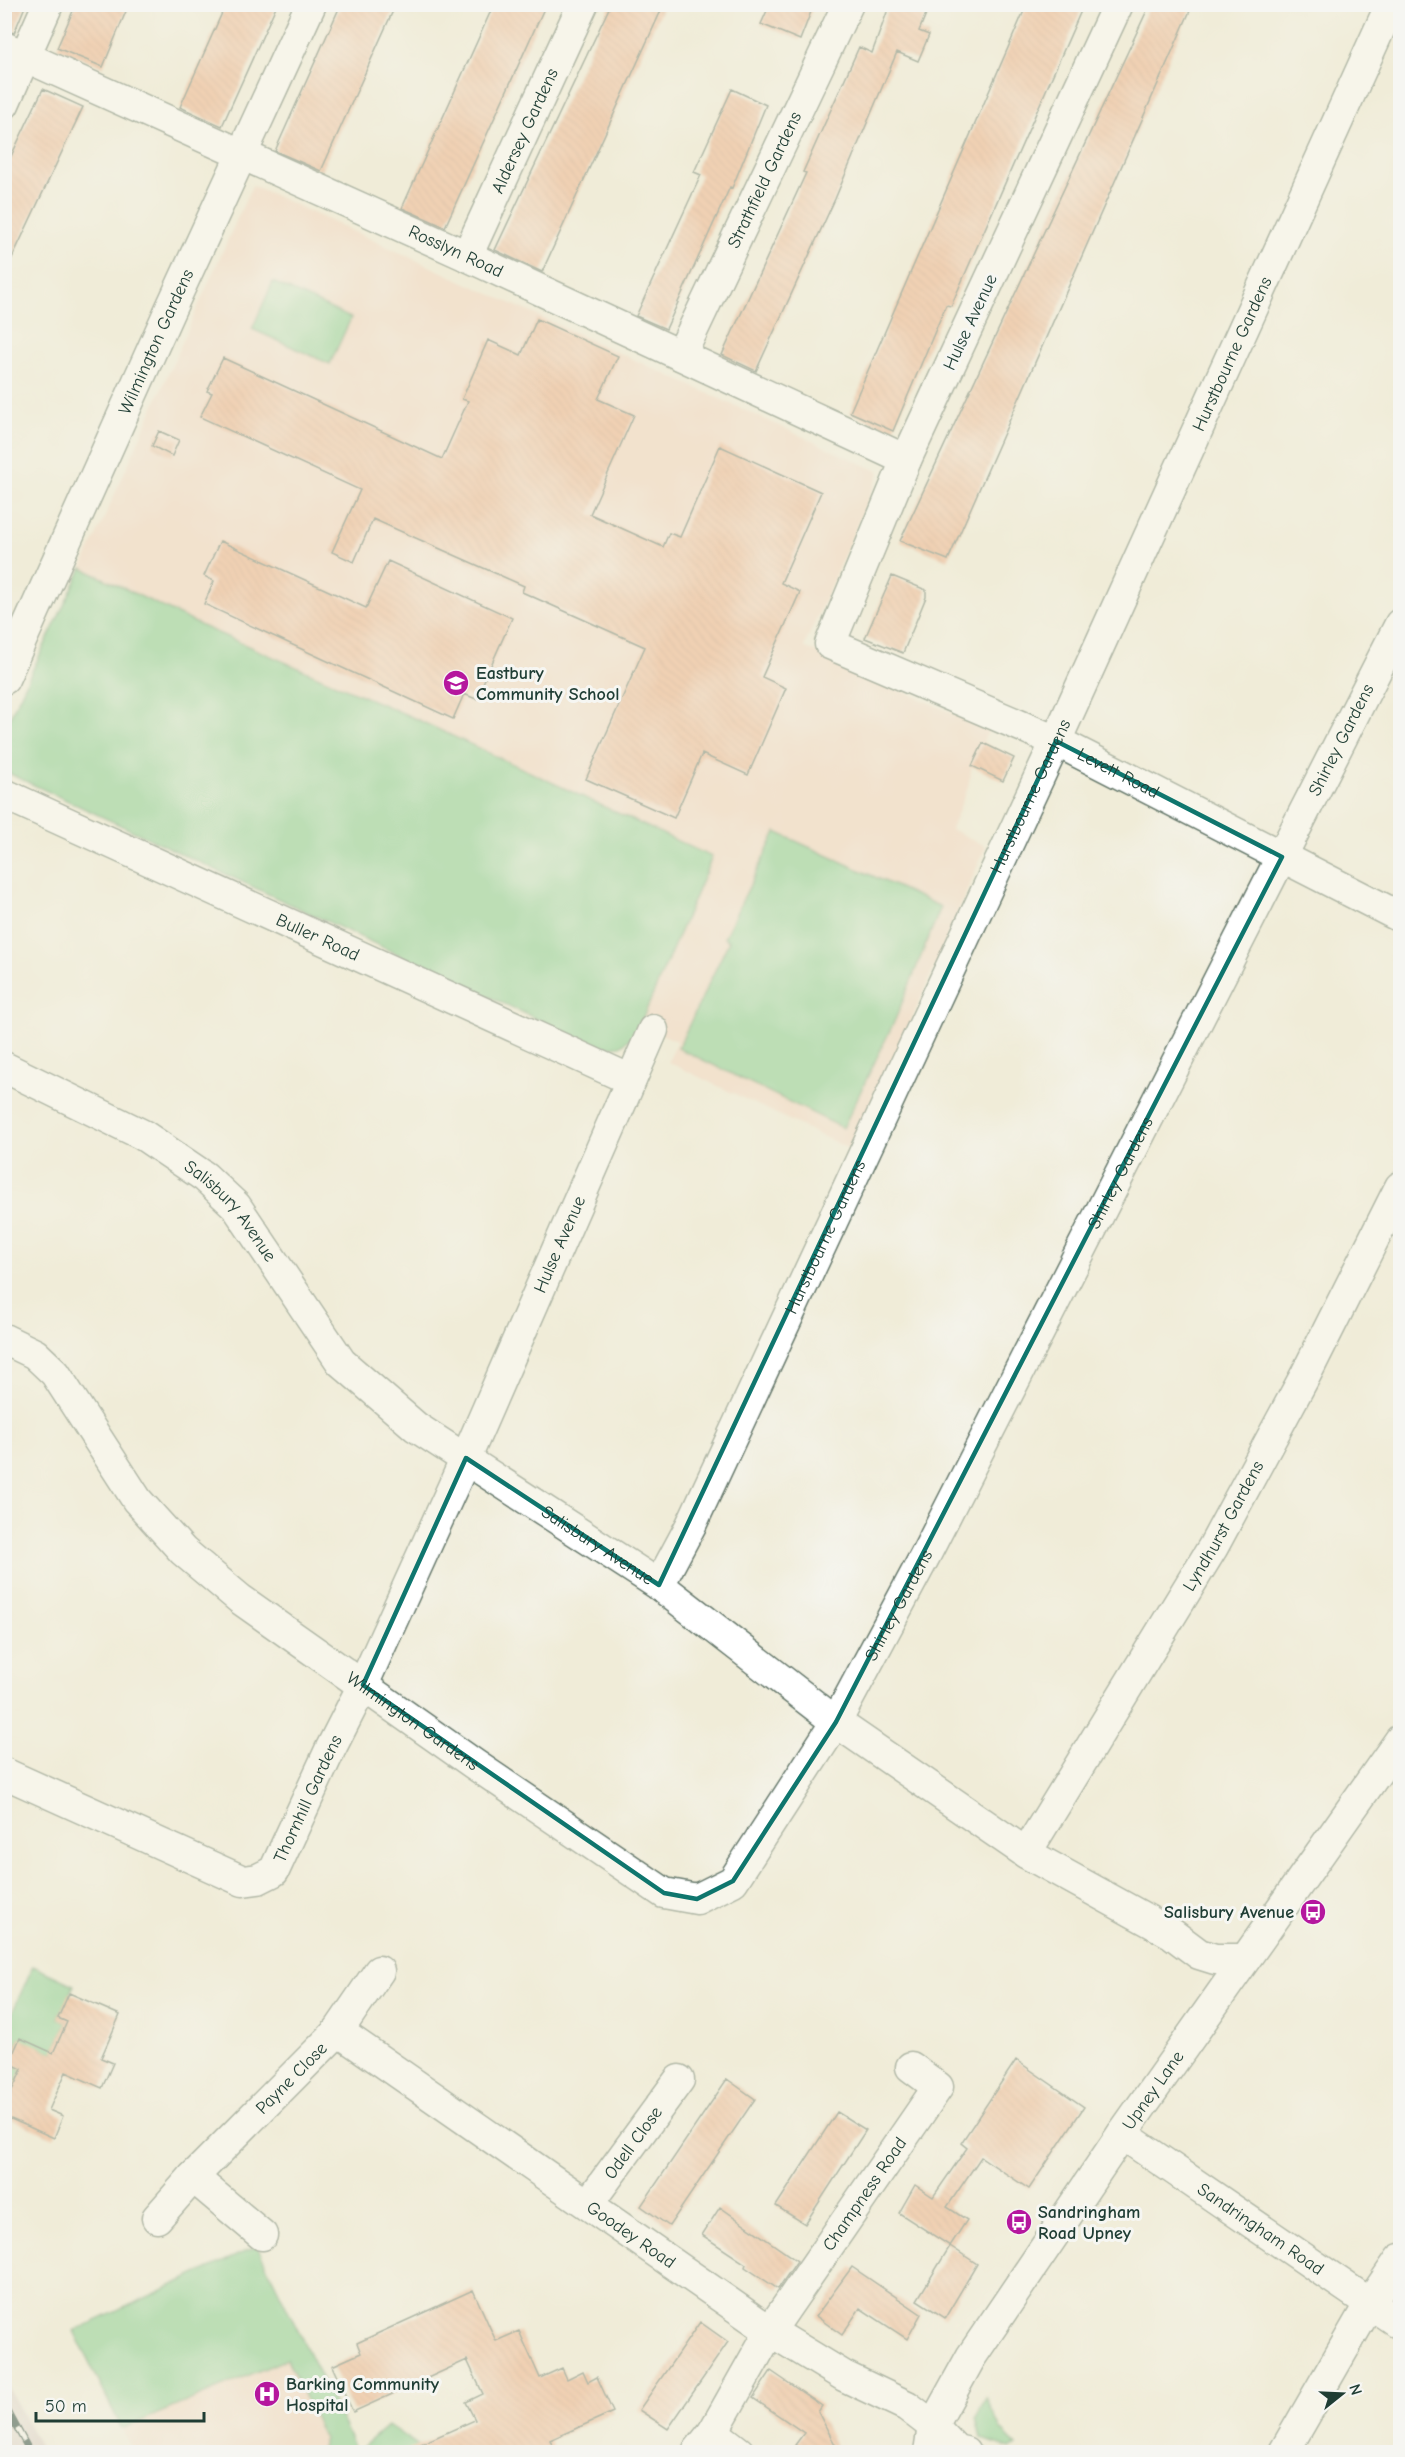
<svg xmlns="http://www.w3.org/2000/svg" width="1405" height="2457" font-family="'Comic Neue',sans-serif">
<style>
.built{fill:#f3d4bf}
.railway{fill:#cfc0bb}
.green{fill:#7ecc8b;stroke:#4e8460;stroke-width:1.5}
.building{fill:url(#building-back-hatch)}
.lines{fill:none;stroke-linecap:round;stroke-linejoin:round}
.minor-casing{stroke:#687a6d;stroke-width:33}
.minor{stroke:#fff;stroke-width:30}
.rail-casing{stroke:#1f3d34;stroke-width:7}
.rail{stroke:#f6f6f2;stroke-width:4.5;stroke-dasharray:14;stroke-linecap:butt}
.marked{fill:none;stroke:#0f766e;stroke-width:4.5;stroke-linejoin:round}
.labels{text-anchor:middle;stroke-width:6;stroke-linejoin:round;paint-order:stroke}
.street-label{font-size:18px;fill:#1f3d34;stroke:#f6f6f2}
.poi-label{font-size:18px;font-weight:bold;fill:#1f3d34;stroke:#f6f6f2;text-anchor:start}
</style>
<defs>
<pattern id="building-back-hatch" width="6" height="6" patternUnits="userSpaceOnUse" patternTransform="scale(1.5)"><rect width="6" height="6" fill="#f0af86"/><path d="M-1 5l2 2M0 0l6 6M5-1l2 2" fill="none" stroke="#cd9774"/></pattern>
</defs>
<rect width="100%" height="100%" fill="#f6f6f2"/>
<filter id="ink" filterUnits="userSpaceOnUse"><feTurbulence type="fractalNoise" baseFrequency=".0167" numOctaves="2"/><feDisplacementMap in="SourceGraphic" scale="12" xChannelSelector="R" yChannelSelector="G"/><feConvolveMatrix kernelMatrix="1 2 1 2 8 2 1 2 1" color-interpolation-filters="sRGB"/></filter>
<filter id="wash" filterUnits="userSpaceOnUse"><feTurbulence type="fractalNoise" baseFrequency=".008" numOctaves="4" result="noise"/><feDisplacementMap in="SourceGraphic" scale="24" xChannelSelector="R" yChannelSelector="G"/><feGaussianBlur stdDeviation="1.35" result="paint"/><feColorMatrix in="noise" values="0 0 0 0 0 0 0 0 0 0 0 0 0 0 0 0 0 1.4 0 .05"/><feComposite in="paint" operator="in"/></filter>
<g filter="url(#wash)">
<rect width="100%" height="100%" fill="#f0ecd8"/>
<!-- built -->
<path class="built" d="M 252,185 L 880,472 L 804,647 L 989,729 L 972,766 L 968,787 L 951,829 L 986,846 L 855,1152 L 668,1062 L 677,1041 L 640,1025 L 620,1046 L 599,1048 L 10,774 L 5,766 L 4,729 L 82,568 Z
M 308,2351 L 357,2452 L 133,2452 L 122,2429 Z"/>
<!-- railway -->
<path class="railway" d="M 4,2380 L 31,2430 L 42,2452 L 5,2452 Z"/>
<!-- green -->
<path class="green" d="M 273,282 L 351,318 L 330,364 L 252,329 Z
M 82,568 L 204,627 L 414,718 L 712,857 L 636,1034 L 620,1046 L 599,1048 L 10,774 L 5,766 L 4,729 Z
M 776,832 L 941,907 L 895,1020 L 843,1128 L 678,1048 L 729,941 L 724,938 Z
M 33,1966 L 74,1985 L 58,2018 L 67,2022 L 53,2053 L 19,2039 L 9,2063 L 22,2069 L 5,2105 L 5,2029 Z
M 257,2246 L 357,2452 L 320,2450 L 324,2439 L 287,2359 L 122,2429 L 74,2331 Z
M 986,2397 L 1001,2430 L 1017,2446 L 1011,2448 L 981,2439 L 976,2418 Z
M 388,2425 L 423,2449 L 417,2452 L 357,2452 Z"/>
<g id="blocks">
<!-- building -->
<path class="building" d="M 4,4 L 26,4 L 14,33 L 4,30 Z
M 76,4 L 129,4 L 103,67 L 57,48 Z
M 226,4 L 277,4 L 222,126 L 180,107 Z
M 341,4 L 396,4 L 321,171 L 275,151 Z
M 494,4 L 546,4 L 445,227 L 402,208 Z
M 611,4 L 664,4 L 542,272 L 495,250 Z
M 770,4 L 814,4 L 800,40 L 761,24 Z
M 890,4 L 930,4 L 919,31 L 929,35 L 918,61 L 897,52 L 835,199 L 756,371 L 722,355 L 806,173 L 803,172 L 859,47 L 872,53 Z
M 1027,4 L 1084,4 L 951,306 L 946,305 L 893,431 L 850,412 Z
M 1150,4 L 1193,4 L 948,560 L 900,541 Z
M 43,89 L 83,107 L 4,275 L 4,171 Z
M 732,89 L 766,105 L 732,188 L 730,187 L 666,329 L 636,316 L 701,175 L 694,172 Z
M 537,319 L 618,356 L 598,399 L 634,415 L 590,514 L 663,547 L 669,533 L 680,537 L 720,446 L 821,492 L 781,583 L 800,592 L 762,677 L 786,688 L 748,775 L 702,754 L 674,818 L 586,779 L 645,647 L 522,592 L 524,586 L 373,519 L 354,562 L 332,552 L 360,490 L 200,417 L 212,393 L 207,391 L 223,358 L 442,459 L 468,401 L 462,399 L 488,340 L 521,355 Z
M 159,431 L 179,440 L 172,456 L 152,446 Z
M 220,541 L 366,608 L 388,561 L 512,618 L 476,699 L 464,694 L 453,719 L 204,604 L 214,581 L 204,576 Z
M 892,576 L 926,590 L 926,597 L 903,653 L 865,638 Z
M 983,743 L 1014,758 L 1003,781 L 972,766 Z
M 69,1993 L 120,2015 L 101,2058 L 113,2063 L 102,2088 L 66,2072 L 49,2110 L 63,2116 L 54,2138 L 4,2116 L 4,2107 L 22,2069 L 9,2063 L 20,2038 L 53,2053 L 67,2022 L 58,2018 Z
M 1016,2060 L 1084,2107 L 1029,2189 L 981,2157 L 947,2207 L 967,2220 L 950,2246 L 899,2213 L 915,2185 L 933,2197 L 967,2148 L 961,2143 Z
M 727,2079 L 755,2099 L 669,2226 L 641,2206 Z
M 837,2112 L 866,2130 L 805,2224 L 776,2206 Z
M 720,2207 L 797,2261 L 778,2289 L 745,2267 L 746,2264 L 702,2235 Z
M 950,2246 L 977,2264 L 945,2318 L 917,2300 Z
M 852,2267 L 921,2314 L 907,2339 L 860,2308 L 842,2335 L 816,2316 Z
M 473,2290 L 496,2341 L 519,2331 L 540,2378 L 562,2368 L 567,2379 L 583,2371 L 588,2382 L 597,2377 L 613,2412 L 550,2440 L 555,2452 L 403,2452 L 475,2420 L 466,2402 L 483,2394 L 467,2360 L 353,2412 L 332,2366 L 361,2353 L 357,2343 Z
M 700,2322 L 728,2342 L 668,2429 L 639,2410 Z
M 771,2371 L 822,2406 L 818,2412 L 839,2452 L 807,2452 L 795,2445 L 804,2433 L 753,2398 Z"/>
</g>
</g>
<g filter="url(#ink)">
<use href="#blocks" fill-opacity="0" stroke="#687a6d" stroke-width="1.5"/>
<g class="lines">
<!-- minor casing -->
<g class="minor-casing">
<g id="minor">
<path id="s1" d="M 1118,4 L 906,460 L 830,644 L 1056,741 L 1400,917"/>
<path id="s2" d="M 4,47 L 467,256 L 906,460"/>
<path d="M 4,104 L 48,4"/>
<path id="s3" d="M 467,256 L 583,4"/>
<path id="s4" d="M 681,355 L 848,4"/>
<path id="s5" d="M 4,679 L 169,312 L 311,4"/>
<path id="s6" d="M 4,794 L 631,1080"/>
<path id="s7" d="M 4,1067 L 143,1135 L 205,1177 L 236,1206 L 341,1362 L 416,1427 L 659,1585 L 836,1722 L 1026,1853 L 1171,1933 L 1199,1954 L 1215,1959 L 1245,1959"/>
<path id="s8" d="M 4,1339 L 35,1354 L 55,1373 L 137,1500 L 183,1551 L 240,1599 L 474,1764 L 664,1893 L 697,1899 L 733,1881 L 836,1722 L 925,1556 L 1400,624"/>
<path id="s9" d="M 659,1585 L 691,1525 L 1056,741 L 1391,4"/>
<path id="s10" d="M 4,1773 L 243,1881 L 258,1879 L 274,1871 L 330,1750 L 363,1685 L 466,1458 L 653,1030"/>
<path id="s11" d="M 1026,1853 L 1213,1547 L 1306,1374 L 1400,1187"/>
<path id="s12" d="M 338,2031 L 770,2331 L 844,2376 L 907,2406 L 933,2426 L 956,2450 L 965,2452"/>
<path id="s13" d="M 1122,2134 L 1400,2324"/>
<path d="M 193,2177 L 262,2235"/>
<path id="s14" d="M 588,2204 L 679,2080"/>
<path id="s15" d="M 157,2218 L 193,2177 L 338,2031 L 379,1971"/>
<path d="M 713,2432 L 739,2452"/>
<path id="s16" d="M 697,2452 L 713,2432 L 770,2331 L 938,2087 L 911,2067"/>
<path id="s17" d="M 929,2452 L 933,2426 L 971,2357 L 1122,2134 L 1400,1740"/>
<path d="M 1284,2452 L 1370,2303 L 1400,2259"/>
</g>
</g>
<!-- minor -->
<use href="#minor" class="minor"/>
<!-- rail casing -->
<g class="rail-casing">
<path id="rail" d="M 4,2404 L 30,2452"/>
</g>
<!-- rail -->
<use href="#rail" class="rail"/>
</g>
</g>
<!-- marked area -->
<path d="M0 0H1405V2457H0ZM 1056,741 L 1282,857 L 836,1722 L 733,1881 L 697,1899 L 664,1893 L 363,1685 L 466,1458 L 659,1585 Z" fill="#f0ecd8" fill-opacity=".55" fill-rule="evenodd"/>
<path class="marked" d="M 1056,741 L 1282,857 L 836,1722 L 733,1881 L 697,1899 L 664,1893 L 363,1685 L 466,1458 L 659,1585 Z"/>
<!-- icons -->
<defs>
<g id="school-disc" transform="scale(1.35)"><circle r="9.5" fill="#b5179e" stroke="#f6f6f2"/><path d="M0-5L7-2L0 1L-7-2ZM-4 1L0 2.5L4 1V4Q0 6-4 4Z" fill="#fff"/></g>
<g id="bus-disc" transform="scale(1.35)"><circle r="9.5" fill="#b5179e" stroke="#f6f6f2"/><path d="M-5-6H5V4H4V6H2V4H-2V6H-4V4H-5ZM-3.5-4V0h7V-4ZM-3.5 1.2v1.5H-2V1.2ZM2 1.2v1.5H3.5V1.2Z" fill="#fff"/></g>
<g id="hospital-disc" transform="scale(1.35)"><circle r="9.5" fill="#b5179e" stroke="#f6f6f2"/><path d="M-5-5h3v3.5h4V-5h3V5h-3V1.5h-4V5h-3Z" fill="#fff"/></g>
</defs>
<g fill-rule="evenodd">
<use href="#school-disc" x="456" y="683"/>
<use href="#bus-disc" x="1313" y="1912"/>
<use href="#bus-disc" x="1019" y="2222"/>
<use href="#hospital-disc" x="267" y="2394"/>
</g>
<g class="labels">
<!-- street labels -->
<g class="street-label">
<text dy="6" stroke="none"><textPath href="#s3" startOffset="138">Aldersey Gardens</textPath></text>
<text dy="6" stroke="none"><textPath href="#s4" startOffset="194">Strathfield Gardens</textPath></text>
<text dy="6" stroke="none"><textPath href="#s2" startOffset="496">Rosslyn Road</textPath></text>
<text transform="translate(970 322) rotate(-65)" y="6">Hulse Avenue</text>
<text dy="6" stroke="none"><textPath href="#s5" startOffset="370">Wilmington Gardens</textPath></text>
<text dy="6" stroke="none"><textPath href="#s9" startOffset="1358">Hurstbourne Gardens</textPath></text>
<text dy="6" stroke="none"><textPath href="#s8" startOffset="2240">Shirley Gardens</textPath></text>
<text dy="6" stroke="none"><textPath href="#s1" startOffset="1018">Levett Road</textPath></text>
<text dy="6" stroke="none"><textPath href="#s9" startOffset="872">Hurstbourne Gardens</textPath></text>
<text dy="6" stroke="none"><textPath href="#s6" startOffset="345">Buller Road</textPath></text>
<text dy="6" stroke="none"><textPath href="#s8" startOffset="1754">Shirley Gardens</textPath></text>
<text dy="6" stroke="none"><textPath href="#s7" startOffset="272">Salisbury Avenue</textPath></text>
<text dy="6" stroke="none"><textPath href="#s9" startOffset="386">Hurstbourne Gardens</textPath></text>
<text dy="6" stroke="none"><textPath href="#s10" startOffset="984">Hulse Avenue</textPath></text>
<text dy="6" stroke="none"><textPath href="#s11" startOffset="382">Lyndhurst Gardens</textPath></text>
<text dy="6" stroke="none"><textPath href="#s7" startOffset="776">Salisbury Avenue</textPath></text>
<text dy="6" stroke="none"><textPath href="#s8" startOffset="1268">Shirley Gardens</textPath></text>
<text dy="6" stroke="none"><textPath href="#s8" startOffset="568">Wilmington Gardens</textPath></text>
<text dy="6" stroke="none"><textPath href="#s10" startOffset="375">Thornhill Gardens</textPath></text>
<text dy="6" stroke="none"><textPath href="#s15" startOffset="194">Payne Close</textPath></text>
<text dy="6" stroke="none"><textPath href="#s17" startOffset="428">Upney Lane</textPath></text>
<text dy="6" stroke="none"><textPath href="#s14" startOffset="76">Odell Close</textPath></text>
<text dy="6" stroke="none"><textPath href="#s16" startOffset="308">Champness Road</textPath></text>
<text dy="6" stroke="none"><textPath href="#s13" startOffset="168">Sandringham Road</textPath></text>
<text dy="6" stroke="none"><textPath href="#s12" startOffset="357">Goodey Road</textPath></text>
</g>
<!-- poi labels -->
<g class="poi-label">
<text x="476" y="679">Eastbury<tspan x="476" dy="21">Community School</tspan></text>
<text x="1294" y="1918" text-anchor="end">Salisbury Avenue</text>
<text x="1038" y="2218">Sandringham<tspan x="1038" dy="21">Road Upney</tspan></text>
<text x="286" y="2390">Barking Community<tspan x="286" dy="21">Hospital</tspan></text>
</g>
</g>
<!-- margin -->
<rect width="1405" height="2457" fill="none" stroke="#f6f6f2" stroke-width="24"/>
<!-- north arrow -->
<g transform="translate(1342 2394) rotate(72)" stroke="#f6f6f2" stroke-width="4.5" paint-order="stroke">
<path d="M0-4.5L10 22L0 15L-10 22Z" fill="#1f3d34"/>
<text y="-9" font-size="16" font-weight="bold" text-anchor="middle" fill="#1f3d34">N</text>
</g>
<!-- scale -->
<path d="M36 2412v9h168v-9" fill="none" stroke="#1f3d34" stroke-width="3"/>
<text x="45" y="2412" font-size="18" fill="#1f3d34" stroke="#f6f6f2" stroke-width="4.5" paint-order="stroke">50 m</text>
</svg>
